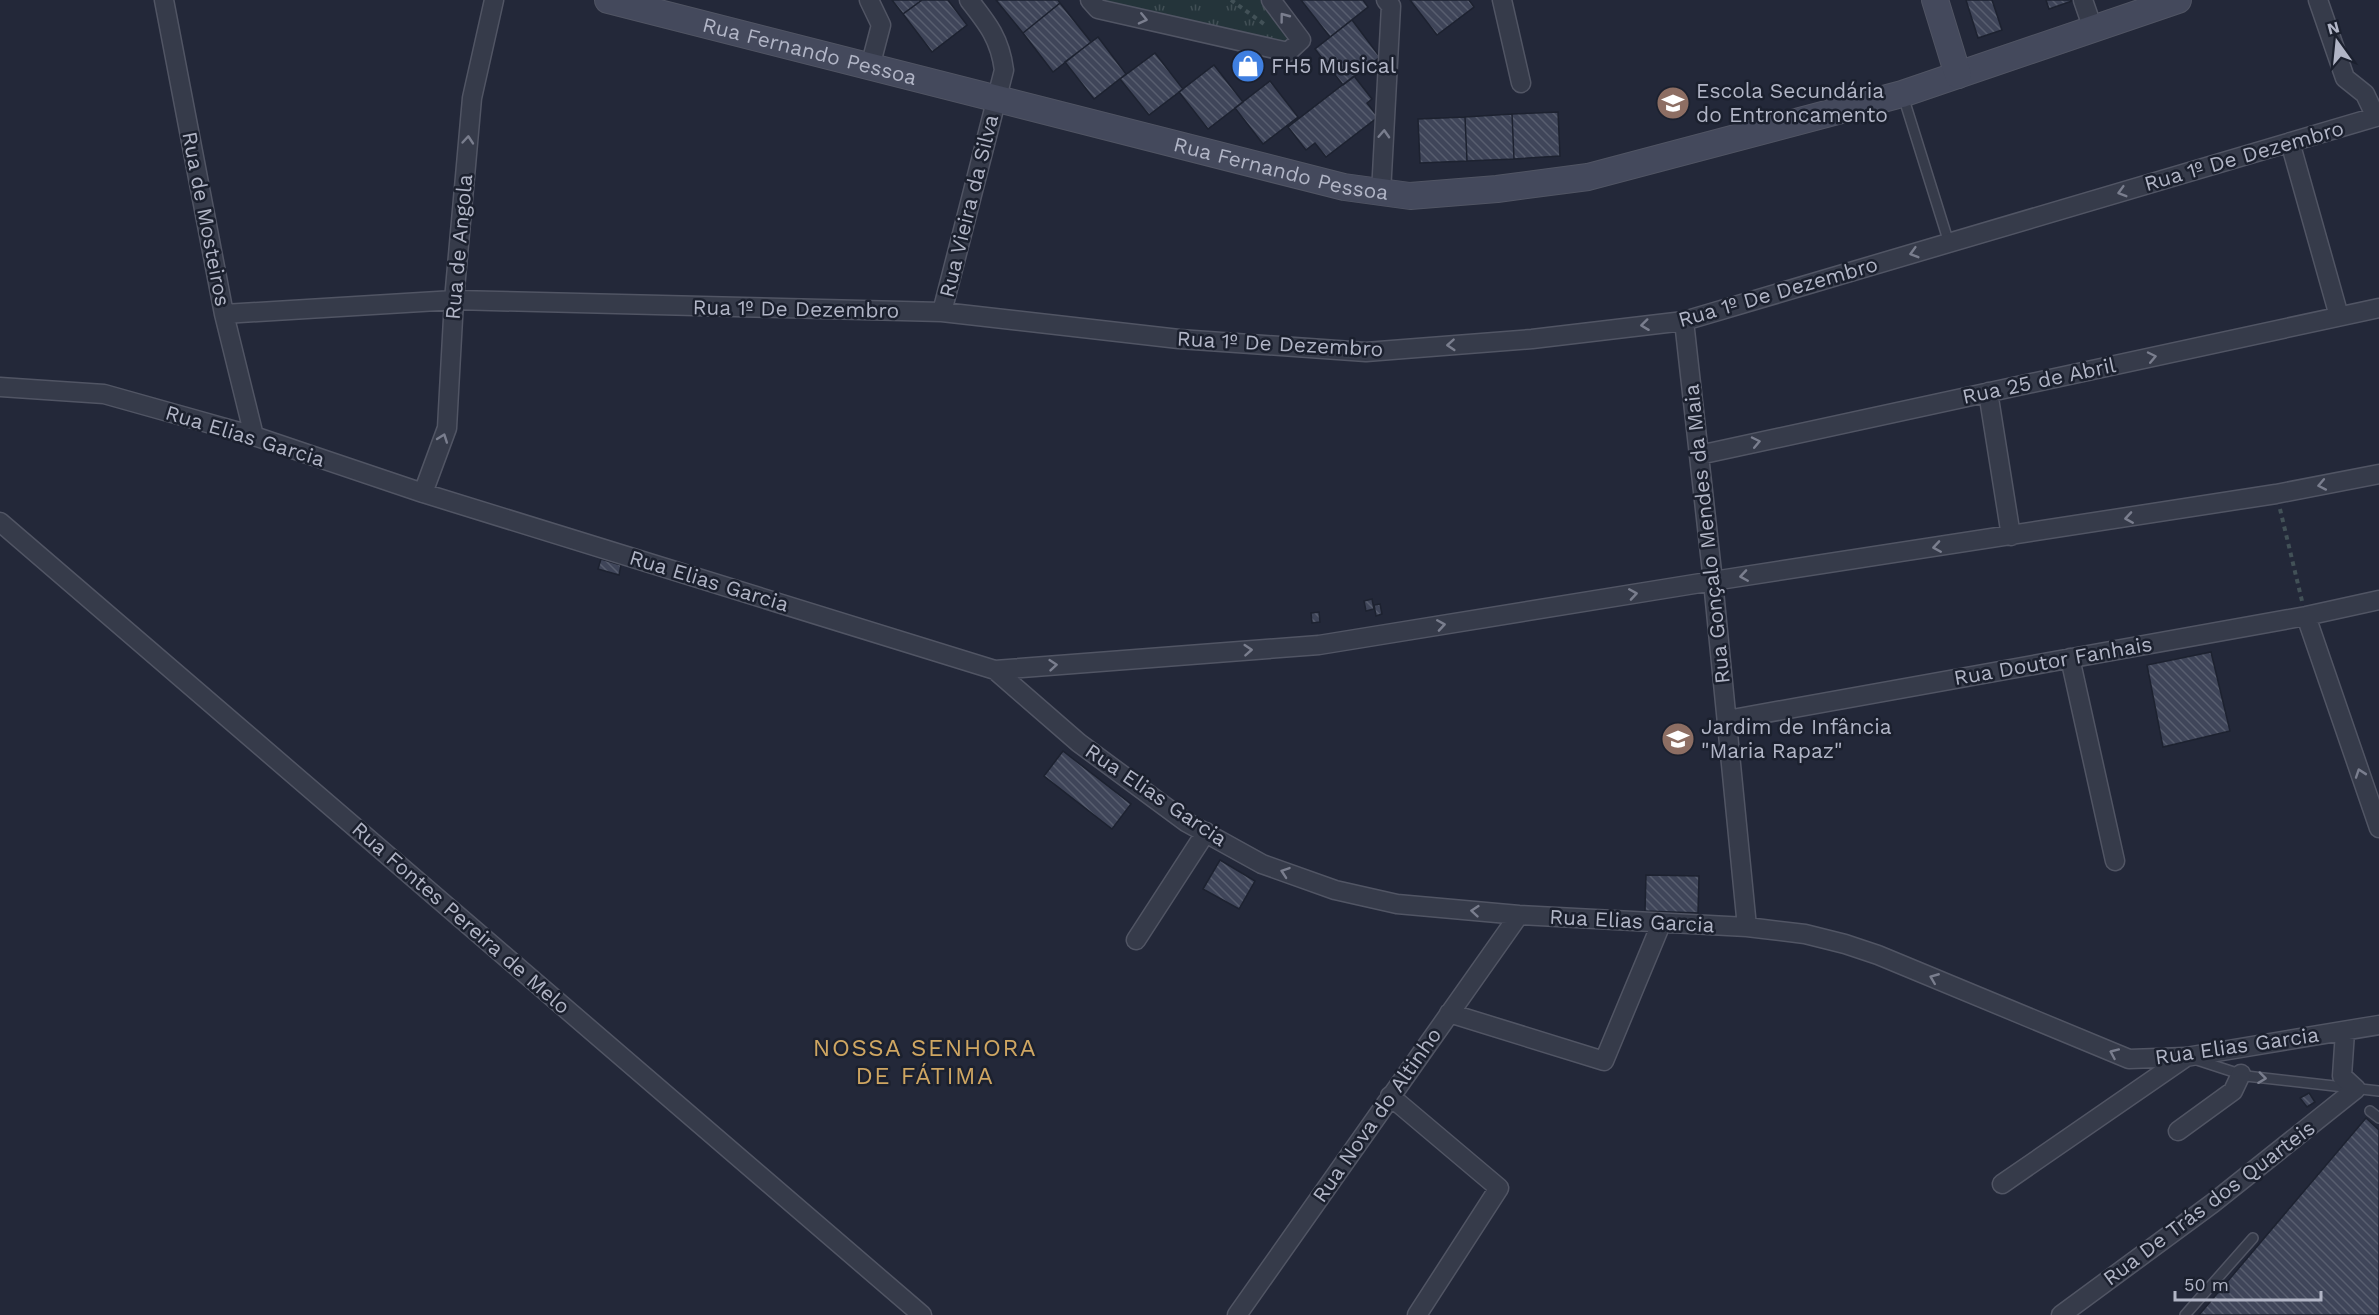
<svg xmlns="http://www.w3.org/2000/svg" width="2379" height="1315" font-family="'Work Sans',sans-serif">
<style>
.park{fill:url(#park-tufts)}
.building{fill:url(#building-back-hatch);stroke:#1d2230;stroke-width:1.5}
.lines{fill:none;stroke-linecap:round;stroke-linejoin:round}
.lane-casing{stroke:#515564;stroke-width:12}
.street-casing{stroke:#515564;stroke-width:21}
.secondary-casing{stroke:#515564;stroke-width:28}
.path{stroke:#425157;stroke-width:4;stroke-dasharray:4.5 4.5;stroke-linecap:butt}
.lane{stroke:#363b4a;stroke-width:9}
.street{stroke:#363b4a;stroke-width:18}
.secondary{stroke:#44495c;stroke-width:26}
.oneway{stroke:#7a7e8e}
.labels{text-anchor:middle;stroke-width:5;stroke-linejoin:round;paint-order:stroke}
.street-label{font-size:21px;fill:#b1b5c6;stroke:#1b202e}
.poi-label{font-size:21px;fill:#b1b5c6;stroke:#1b202e;text-anchor:start}
.quarter-label{font-size:24px;letter-spacing:1.5px;fill:#cfa662;stroke:#1b202e}
</style>
<defs>
<pattern id="park-tufts" width="24" height="20" patternUnits="userSpaceOnUse" patternTransform="scale(1.5)"><rect width="24" height="20" fill="#24343a"/><path d="M3 7l-1-3M5 7V3M7 7l1-3M15 17l-1-3M17 17v-4M19 17l1-3" fill="none" stroke="#414f55"/></pattern>
<pattern id="building-back-hatch" width="6" height="6" patternUnits="userSpaceOnUse" patternTransform="scale(1.5)"><rect width="6" height="6" fill="#3f4559"/><path d="M-1 5l2 2M0 0l6 6M5-1l2 2" fill="none" stroke="#585e6f"/></pattern>
</defs>
<rect width="100%" height="100%" fill="#232839"/>
<!-- park -->
<path class="park" d="M 1095,0 L 1266,0 L 1295,37 L 1282,47 Z"/>
<!-- building -->
<path class="building" d="M 892,0 L 922,0 L 903,14 Z
M 922,0 L 948,0 L 967,25 L 932,52 L 903,14 Z
M 996,0 L 1058,0 L 1060,3 L 1023,33 Z
M 1301,0 L 1363,0 L 1368,7 L 1330,37 Z
M 1410,0 L 1469,0 L 1474,7 L 1437,35 Z
M 1966,0 L 1992,0 L 2002,30 L 1978,38 Z
M 2046,0 L 2071,0 L 2072,1 L 2049,9 Z
M 1060,3 L 1091,42 L 1053,72 L 1023,33 Z
M 1352,20 L 1380,57 L 1343,85 L 1315,49 Z
M 1098,37 L 1126,74 L 1094,99 L 1065,62 Z
M 1155,53 L 1183,89 L 1149,115 L 1120,79 Z
M 1214,65 L 1243,102 L 1208,129 L 1179,92 Z
M 1354,76 L 1372,99 L 1367,103 L 1378,117 L 1326,157 L 1315,143 L 1306,150 L 1288,127 Z
M 1270,81 L 1298,117 L 1263,144 L 1235,108 Z
M 1558,112 L 1560,156 L 1514,159 L 1512,114 Z
M 1512,114 L 1514,159 L 1467,161 L 1465,117 Z
M 1465,117 L 1467,161 L 1420,163 L 1418,119 Z
M 601,559 L 621,565 L 619,575 L 598,569 Z
M 1372,599 L 1374,609 L 1366,611 L 1364,601 Z
M 1380,604 L 1382,614 L 1376,616 L 1374,605 Z
M 1319,612 L 1320,622 L 1312,623 L 1311,613 Z
M 2211,652 L 2230,731 L 2163,747 L 2147,665 Z
M 1063,751 L 1131,804 L 1112,829 L 1044,776 Z
M 1220,860 L 1255,881 L 1239,909 L 1203,889 Z
M 1646,875 L 1699,876 L 1698,913 L 1645,911 Z
M 2309,1093 L 2315,1102 L 2307,1107 L 2300,1098 Z
M 2366,1118 L 2379,1130 L 2379,1315 L 2199,1315 Z"/>
<g class="lines">
<!-- lane casing -->
<g class="lane-casing">
<path id="lane" d="M 1903,96 L 1949,243
M 2194,1059 L 2246,1076 L 2379,1091
M 2370,1111 L 2379,1118
M 2185,1315 L 2253,1238"/>
</g>
<!-- street casing -->
<g class="street-casing">
<path id="street" d="M 164,0 L 224,314 L 254,436
M 869,0 L 881,25 L 870,67
M 1090,0 L 1098,9 L 1288,52 L 1301,40 L 1271,0
M 1502,0 L 1521,83
M 2083,0 L 2093,29
M 2318,0 L 2345,78 L 2365,94 L 2376,117
M 2290,142 L 2339,316
M 1381,193 L 1391,6 L 1386,0
M 942,312 L 1004,70 C 1000,39 988,24 969,0
M 224,314 L 454,300 L 942,312 L 1179,339 L 1366,352 L 1532,339 L 1684,321 L 2379,116
M 1684,321 L 1713,581 L 1747,927
M 0,387 L 104,394 L 254,436 L 423,493 L 995,670 L 1079,743 L 1186,822 L 1262,864 L 1335,890 L 1397,904 L 1519,915 L 1747,927 L 1805,934 L 1845,944 L 1878,955 L 2129,1059 L 2186,1057 L 2379,1025
M 1988,392 L 2011,536
M 1699,455 L 2379,308
M 423,493 L 447,428 L 454,300 L 472,98 L 494,0
M 0,522 L 922,1315
M 2306,616 L 2379,828
M 2070,658 L 2115,861
M 995,670 L 1319,645 L 1713,581 L 2276,494 L 2379,474
M 1727,720 L 2306,616 L 2379,600
M 1136,940 L 1206,832
M 1449,1013 L 1604,1061 L 1661,924
M 1390,1096 L 1499,1188 L 1417,1315
M 2178,1131 L 2233,1091 L 2241,1074
M 2002,1184 L 2186,1057
M 1237,1315 L 1519,915
M 2061,1315 L 2213,1203 L 2356,1089 L 2342,1076 L 2345,1032"/>
</g>
<!-- secondary casing -->
<g class="secondary-casing">
<g id="secondary">
<path id="s1" d="M 608,0 L 1344,187 L 1410,196 L 1497,189 L 1588,177 L 1902,94 L 2178,0"/>
<path d="M 1935,0 L 1958,75"/>
</g>
</g>
<!-- path -->
<path class="path" d="M 1231,0 L 1264,24
M 2280,509 L 2302,601"/>
<!-- lane -->
<use href="#lane" class="lane"/>
<!-- street -->
<use href="#street" class="street"/>
<!-- secondary -->
<use href="#secondary" class="secondary"/>
</g>
<!-- one-way arrows -->
<defs><path id="oneway-chevron" d="M-2-3.5L2.5 0L-2 3.5" fill="none" stroke-width="1.6" stroke-linecap="round" stroke-linejoin="round" transform="scale(1.5)"/></defs>
<g class="oneway">
<use href="#oneway-chevron" transform="translate(1284 17) rotate(-127)"/>
<use href="#oneway-chevron" transform="translate(1143 19) rotate(13)"/>
<use href="#oneway-chevron" transform="translate(1384 134) rotate(-87)"/>
<use href="#oneway-chevron" transform="translate(468 140) rotate(-85)"/>
<use href="#oneway-chevron" transform="translate(2122 192) rotate(164)"/>
<use href="#oneway-chevron" transform="translate(1914 253) rotate(164)"/>
<use href="#oneway-chevron" transform="translate(1645 325) rotate(173)"/>
<use href="#oneway-chevron" transform="translate(1451 345) rotate(176)"/>
<use href="#oneway-chevron" transform="translate(2152 357) rotate(-12)"/>
<use href="#oneway-chevron" transform="translate(443 438) rotate(-70)"/>
<use href="#oneway-chevron" transform="translate(1756 442) rotate(-12)"/>
<use href="#oneway-chevron" transform="translate(2322 485) rotate(169)"/>
<use href="#oneway-chevron" transform="translate(2129 518) rotate(171)"/>
<use href="#oneway-chevron" transform="translate(1937 547) rotate(171)"/>
<use href="#oneway-chevron" transform="translate(1744 576) rotate(171)"/>
<use href="#oneway-chevron" transform="translate(1633 594) rotate(-9)"/>
<use href="#oneway-chevron" transform="translate(1441 625) rotate(-9)"/>
<use href="#oneway-chevron" transform="translate(1248 650) rotate(-4)"/>
<use href="#oneway-chevron" transform="translate(1053 665) rotate(-5)"/>
<use href="#oneway-chevron" transform="translate(2360 773) rotate(-109)"/>
<use href="#oneway-chevron" transform="translate(1285 872) rotate(-161)"/>
<use href="#oneway-chevron" transform="translate(1475 911) rotate(-175)"/>
<use href="#oneway-chevron" transform="translate(1934 978) rotate(-158)"/>
<use href="#oneway-chevron" transform="translate(2114 1053) rotate(-156)"/>
<use href="#oneway-chevron" transform="translate(2262 1078) rotate(7)"/>
</g>
<!-- icons -->
<defs>
<g id="shop-disc" transform="scale(1.725)"><circle r="9.5" fill="#3f7fe0" stroke="#1b202e"/><path d="M-5-2.5h2.3a2.7 3.5 0 0 1 5.4 0H5L5.5 6h-11ZM-1.5-2.5h3a1.5 2.3 0 0 0-3 0Z" fill="#fff"/></g>
<g id="school-disc" transform="scale(1.725)"><circle r="9.5" fill="#8d6e63" stroke="#1b202e"/><path d="M0-5L7-2L0 1L-7-2ZM-4 1L0 2.5L4 1V4Q0 6-4 4Z" fill="#fff"/></g>
</defs>
<g fill-rule="evenodd">
<use href="#shop-disc" x="1248" y="66"/>
<use href="#school-disc" x="1673" y="103"/>
<use href="#school-disc" x="1678" y="739"/>
</g>
<g class="labels">
<!-- street labels -->
<g class="street-label">
<text dy="7" stroke="none"><textPath href="#s1" startOffset="208">Rua Fernando Pessoa</textPath></text>
<text transform="translate(2244 156) rotate(-16)" y="7">Rua 1º De Dezembro</text>
<text dy="7" stroke="none"><textPath href="#s1" startOffset="694">Rua Fernando Pessoa</textPath></text>
<text transform="translate(969 206) rotate(-76)" y="7">Rua Vieira da Silva</text>
<text transform="translate(206 219) rotate(79)" y="7">Rua de Mosteiros</text>
<text transform="translate(459 247) rotate(-85)" y="7">Rua de Angola</text>
<text transform="translate(1778 292) rotate(-16)" y="7">Rua 1º De Dezembro</text>
<text transform="translate(796 309) rotate(1)" y="7">Rua 1º De Dezembro</text>
<text transform="translate(1280 344) rotate(3)" y="7">Rua 1º De Dezembro</text>
<text transform="translate(2039 381) rotate(-12)" y="7">Rua 25 de Abril</text>
<text transform="translate(245 436) rotate(17)" y="7">Rua Elias Garcia</text>
<text transform="translate(1707 534) rotate(-96)" y="7">Rua Gonçalo Mendes da Maia</text>
<text transform="translate(709 581) rotate(17)" y="7">Rua Elias Garcia</text>
<text transform="translate(2053 661) rotate(-10)" y="7">Rua Doutor Fanhais</text>
<text transform="translate(1156 795) rotate(34)" y="7">Rua Elias Garcia</text>
<text transform="translate(461 918) rotate(41)" y="7">Rua Fontes Pereira de Melo</text>
<text transform="translate(1632 921) rotate(3)" y="7">Rua Elias Garcia</text>
<text transform="translate(2237 1046) rotate(-8)" y="7">Rua Elias Garcia</text>
<text transform="translate(1377 1115) rotate(-55)" y="7">Rua Nova do Altinho</text>
<text transform="translate(2209 1203) rotate(-37)" y="7">Rua De Trás dos Quarteis</text>
</g>
<!-- poi labels -->
<g class="poi-label">
<text x="1271" y="73">FH5 Musical</text>
<text x="1696" y="98">Escola Secundária<tspan x="1696" dy="24">do Entroncamento</tspan></text>
<text x="1701" y="734">Jardim de Infância<tspan x="1701" dy="24">"Maria Rapaz"</tspan></text>
</g>
<!-- quarter labels -->
<g class="quarter-label">
<text x="925" y="1056">NOSSA SENHORA<tspan x="925" dy="28">DE FÁTIMA</tspan></text>
</g>
</g>
<!-- north arrow -->
<g transform="translate(2337 42) rotate(345)" stroke="#1b202e" stroke-width="4.5" paint-order="stroke">
<path d="M0-4.5L10 22L0 15L-10 22Z" fill="#b1b5c6"/>
<text y="-9" font-size="16" font-weight="bold" text-anchor="middle" fill="#b1b5c6">N</text>
</g>
<!-- scale -->
<path d="M2175 1291v9h146v-9" fill="none" stroke="#b1b5c6" stroke-width="3"/>
<text x="2184" y="1291" font-size="18" fill="#b1b5c6" stroke="#1b202e" stroke-width="4.5" paint-order="stroke">50 m</text>
</svg>
